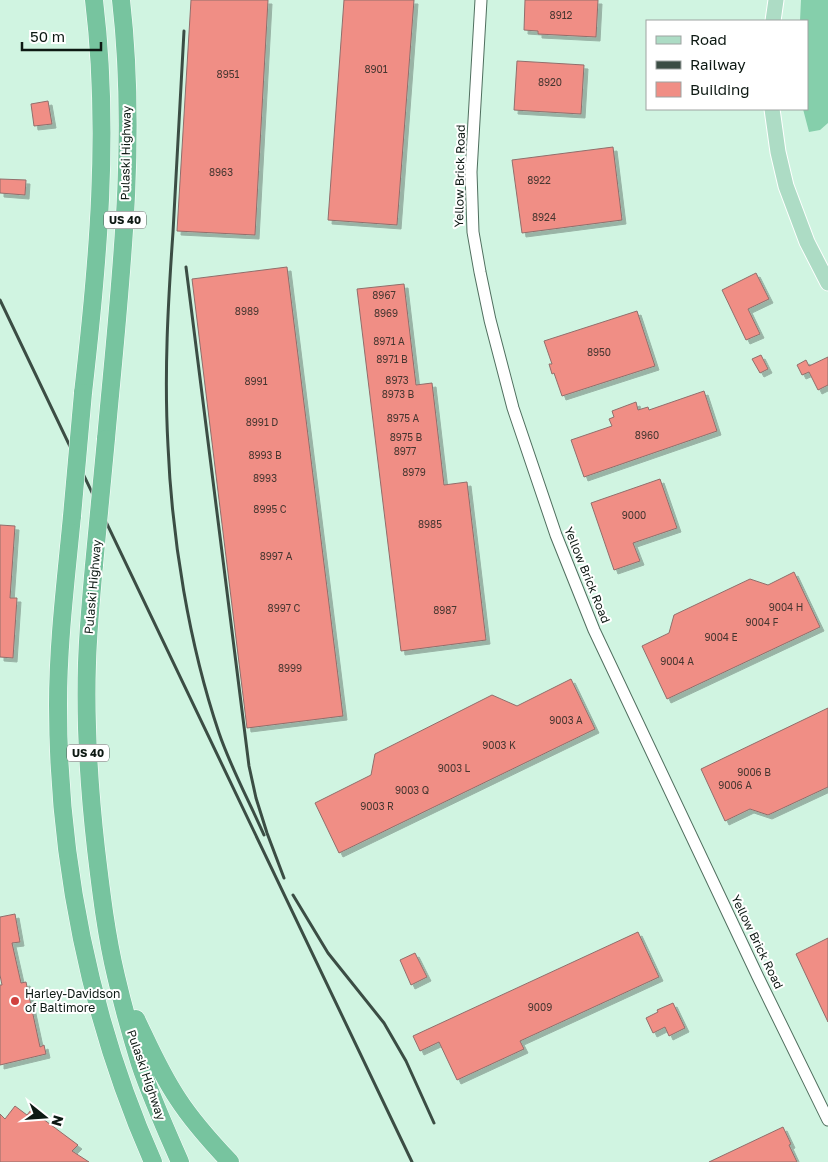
<svg xmlns="http://www.w3.org/2000/svg" width="828" height="1162" font-family="'Golos Text',sans-serif">
<style>
.green{fill:#85cfab}
.building{fill:#f08e85;stroke:#916e6b;filter:url(#shadow)}
.lines{fill:none;stroke-linecap:round;stroke-linejoin:round}
.minor-casing{stroke:#506f5f;stroke-width:13}
.major-casing{stroke:#fff;stroke-width:17}
.highway-casing{stroke:#fff;stroke-width:19}
.minor{stroke:#fff;stroke-width:11}
.major{stroke:#addcc5;stroke-width:15}
.highway{stroke:#77c49f;stroke-width:18}
.rail{stroke:#3b4d44;stroke-width:3}
.highway-bridge-casing{stroke:#fff;stroke-width:19;stroke-linecap:butt}
.highway-bridge{stroke:#77c49f;stroke-width:18}
.poi-dot{fill:#d0413e;stroke:#fff;stroke-width:2}
.labels{text-anchor:middle;stroke-width:4;stroke-linejoin:round;paint-order:stroke}
.number-label{font-size:10px;fill:#463630}
.shield{fill:#fff;stroke:#565e5a;stroke-width:1}
.shield-label{font-size:11px;font-weight:bold;fill:#0d1913}
.street-label{font-size:12px;fill:#0d1913;stroke:#fff}
.poi-label{font-size:12px;fill:#0d1913;stroke:#fff;text-anchor:start}
</style>
<defs>
<filter id="shadow"><feDropShadow dx="4" dy="4" stdDeviation="0" flood-color="#0004"/></filter>
</defs>
<rect width="100%" height="100%" fill="#d0f4e1"/>
<!-- green -->
<path class="green" d="M 801,0 L 828,0 L 828,123 L 820,130 L 809,132 L 803,109 L 807,109 L 807,21 L 800,21 Z"/>
<!-- building -->
<path class="building" d="M 191,0 L 268,0 L 255,235 L 177,231 Z
M 344,0 L 414,0 L 397,225 L 328,220 Z
M 525,0 L 598,0 L 596,37 L 538,34 L 538,31 L 524,30 Z
M 517,61 L 584,65 L 581,114 L 514,110 Z
M 48,101 L 52,124 L 34,126 L 31,104 Z
M 613,147 L 622,220 L 522,233 L 512,160 Z
M 0,179 L 26,180 L 25,195 L 0,193 Z
M 287,267 L 343,716 L 247,728 L 192,279 Z
M 756,273 L 769,299 L 748,309 L 760,334 L 746,340 L 722,290 Z
M 404,284 L 416,385 L 432,383 L 444,485 L 467,482 L 486,640 L 401,651 L 357,289 Z
M 637,311 L 655,366 L 562,396 L 554,373 L 552,374 L 549,364 L 552,364 L 544,341 Z
M 761,355 L 768,369 L 760,373 L 752,359 Z
M 828,357 L 828,385 L 818,390 L 809,372 L 802,375 L 797,365 L 806,360 L 809,366 Z
M 704,391 L 717,431 L 584,477 L 571,440 L 612,426 L 609,419 L 614,417 L 612,411 L 636,402 L 638,410 L 648,407 L 649,410 Z
M 660,479 L 677,528 L 633,543 L 640,561 L 614,570 L 591,503 Z
M 0,525 L 15,526 L 10,598 L 17,598 L 13,658 L 0,657 Z
M 794,572 L 820,627 L 667,699 L 642,646 L 669,633 L 674,615 L 750,579 L 768,585 Z
M 571,679 L 595,729 L 339,853 L 315,803 L 371,775 L 375,754 L 492,695 L 517,706 Z
M 828,708 L 828,787 L 768,815 L 750,809 L 725,821 L 701,769 Z
M 15,914 L 20,942 L 12,943 L 21,983 L 26,982 L 40,1047 L 44,1045 L 46,1054 L 0,1065 L 0,985 L 2,985 L 0,975 L 0,917 Z
M 638,932 L 659,977 L 520,1041 L 524,1049 L 457,1080 L 439,1042 L 420,1051 L 413,1036 Z
M 828,938 L 828,1022 L 796,954 Z
M 415,953 L 427,977 L 411,985 L 400,960 Z
M 673,1003 L 685,1028 L 669,1036 L 665,1027 L 653,1033 L 646,1018 L 658,1012 L 657,1010 Z
M 15,1106 L 27,1115 L 31,1110 L 78,1145 L 72,1151 L 89,1162 L 0,1162 L 0,1114 L 5,1119 Z
M 783,1127 L 791,1144 L 789,1145 L 797,1162 L 709,1162 Z"/>
<g class="lines">
<!-- minor casing -->
<g class="minor-casing">
<path id="minor" d="M 481,0 L 471,172 L 473,232 L 480,272 L 490,320 L 513,408 L 556,535 L 594,630 L 758,977 L 828,1120"/>
</g>
<!-- major casing -->
<g class="major-casing">
<path id="major" d="M 773,21 L 776,0
M 772,109 L 778,152 L 786,186 L 807,242 L 828,283"/>
</g>
<!-- highway casing -->
<g class="highway-casing">
<path id="highway" d="M 83,393 C 98,263 110,131 94,0
M 106,439 C 119,294 138,146 121,0
M 72,516 C 66,579 58,642 58,705 C 58,860 90,1020 153,1162
M 94,565 C 91,598 88,631 87,663 C 85,725 89,787 96,849 C 101,891 106,934 116,976 C 123,1006 131,1035 140,1064 C 151,1097 166,1130 180,1162
M 136,1019 C 149,1046 161,1074 178,1099 C 193,1122 211,1142 230,1162"/>
</g>
<!-- minor -->
<use href="#minor" class="minor"/>
<!-- major -->
<use href="#major" class="major"/>
<!-- highway -->
<use href="#highway" class="highway"/>
<!-- rail -->
<path class="rail" d="M 184,31 C 180,98 177,165 173,232 C 168,303 164,374 168,446 C 172,539 189,644 219,733 C 231,768 249,801 264,835
M 186,267 L 249,766 L 256,798 L 267,833 L 284,878
M 0,300 L 412,1162
M 293,895 L 328,953 L 384,1023 L 406,1061 L 434,1123"/>
<!-- highway-bridge casing -->
<g class="highway-bridge-casing">
<path id="highway-bridge" d="M 72,516 L 83,393
M 94,565 L 106,439"/>
</g>
<!-- highway-bridge -->
<use href="#highway-bridge" class="highway-bridge"/>
</g>
<!-- markers -->
<circle class="poi-dot" cx="15" cy="1001" r="5"/>
<g class="labels">
<!-- number labels -->
<g class="number-label">
<text x="561" y="19">8912</text>
<text x="376" y="73">8901</text>
<text x="228" y="78">8951</text>
<text x="550" y="86">8920</text>
<text x="221" y="176">8963</text>
<text x="539" y="184">8922</text>
<text x="544" y="221">8924</text>
<text x="384" y="299">8967</text>
<text x="247" y="315">8989</text>
<text x="386" y="317">8969</text>
<text x="389" y="345">8971 A</text>
<text x="599" y="356">8950</text>
<text x="392" y="363">8971 B</text>
<text x="397" y="384">8973</text>
<text x="256" y="385">8991</text>
<text x="398" y="398">8973 B</text>
<text x="403" y="422">8975 A</text>
<text x="262" y="426">8991 D</text>
<text x="647" y="439">8960</text>
<text x="406" y="441">8975 B</text>
<text x="405" y="455">8977</text>
<text x="265" y="459">8993 B</text>
<text x="414" y="476">8979</text>
<text x="265" y="482">8993</text>
<text x="270" y="513">8995 C</text>
<text x="634" y="519">9000</text>
<text x="430" y="528">8985</text>
<text x="276" y="560">8997 A</text>
<text x="786" y="611">9004 H</text>
<text x="284" y="612">8997 C</text>
<text x="445" y="614">8987</text>
<text x="762" y="626">9004 F</text>
<text x="721" y="641">9004 E</text>
<text x="677" y="665">9004 A</text>
<text x="290" y="672">8999</text>
<text x="566" y="724">9003 A</text>
<text x="499" y="749">9003 K</text>
<text x="454" y="772">9003 L</text>
<text x="754" y="776">9006 B</text>
<text x="735" y="789">9006 A</text>
<text x="412" y="794">9003 Q</text>
<text x="377" y="810">9003 R</text>
<text x="540" y="1011">9009</text>
</g>
<!-- shield labels -->
<g class="shield">
<rect x="104" y="211.5" width="42" height="17" rx="4"/>
<rect x="67" y="744.5" width="42" height="17" rx="4"/>
</g>
<g class="shield-label">
<text x="125" y="224">US 40</text>
<text x="88" y="757">US 40</text>
</g>
<!-- street labels -->
<g class="street-label">
<text transform="translate(126 153) rotate(-89)" y="4">Pulaski Highway</text>
<text transform="translate(460 176) rotate(-89)" y="4">Yellow Brick Road</text>
<text transform="translate(587 575) rotate(68)" y="4">Yellow Brick Road</text>
<text transform="translate(93 587) rotate(-85)" y="4">Pulaski Highway</text>
<text transform="translate(757 942) rotate(64)" y="4">Yellow Brick Road</text>
<text transform="translate(146 1075) rotate(71)" y="4">Pulaski Highway</text>
</g>
<!-- poi labels -->
<g class="poi-label">
<text x="25" y="998">Harley-Davidson<tspan x="25" dy="14">of Baltimore</tspan></text>
</g>
</g>
<!-- legend -->
<rect x="646" y="20" width="162" height="90" fill="#ffffff" stroke="#9ea3a1"/>
<rect x="656" y="36" width="25" height="8" fill="#addcc5" stroke="#9ea3a1"/>
<text x="690" y="45" font-size="15" fill="#0d1913">Road</text>
<rect x="656" y="61" width="25" height="8" fill="#3b4d44" stroke="#9ea3a1"/>
<text x="690" y="70" font-size="15" fill="#0d1913">Railway</text>
<rect x="656" y="82" width="25" height="15" fill="#f08e85" stroke="#9ea3a1"/>
<text x="690" y="95" font-size="15" fill="#0d1913">Building</text>
<!-- north arrow -->
<g transform="translate(45 1117) rotate(107)" stroke="#ffffff" stroke-width="4" paint-order="stroke">
<path d="M0-4L9 19L0 12L-9 19Z" fill="#0d1913"/>
<text y="-8" font-size="14" font-weight="bold" text-anchor="middle" fill="#0d1913">N</text>
</g>
<!-- scale -->
<path d="M22 42v8h79v-8" fill="none" stroke="#0d1913" stroke-width="2.5"/>
<text x="30" y="42" font-size="15" fill="#0d1913" stroke="#ffffff" stroke-width="4" paint-order="stroke">50 m</text>
</svg>
